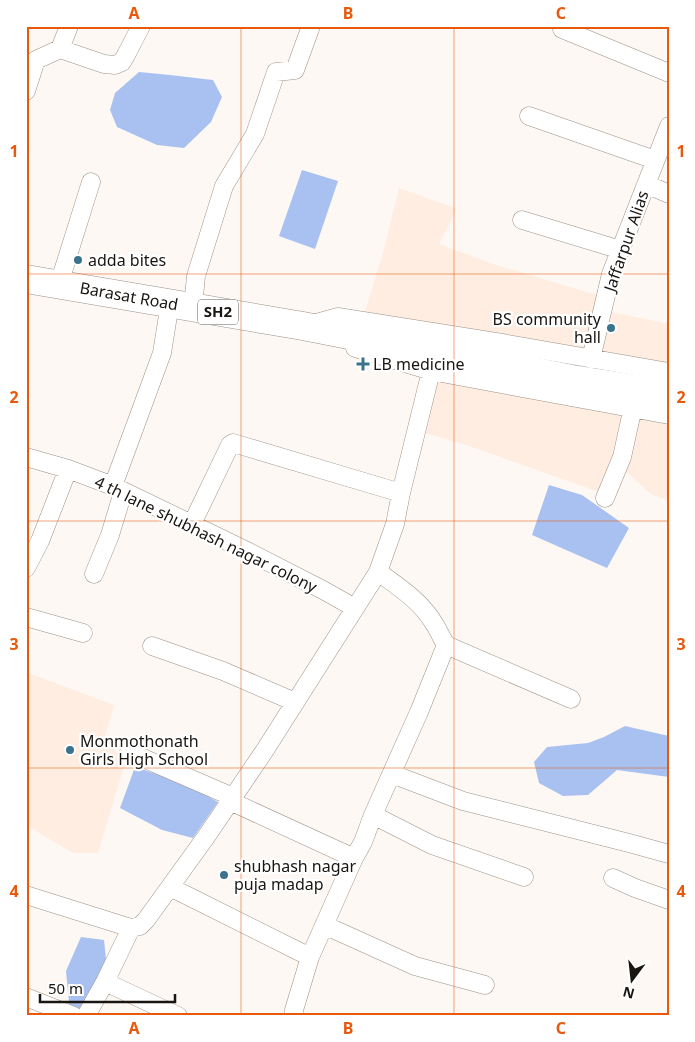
<svg xmlns="http://www.w3.org/2000/svg" width="695" height="1042" font-family="'Noto Sans',sans-serif">
<style>
.built{fill:#feede0}
.water{fill:#a8c1f1}
.lines{fill:none;stroke-linecap:round;stroke-linejoin:round}
.minor-casing{stroke:#9d9187;stroke-width:19}
.primary-casing{stroke:#9d9187;stroke-width:29}
.minor{stroke:#fff;stroke-width:18}
.primary{stroke:#fff;stroke-width:28}
.grid{fill:none;stroke:#e8590c;stroke-width:1;stroke-opacity:0.55}
.poi-dot{fill:#3b728d;stroke:#fff;stroke-width:2}
.labels{text-anchor:middle;stroke-width:4.5;stroke-linejoin:round;paint-order:stroke}
.shield{fill:#fff;stroke:#5e5b58;stroke-width:1}
.shield-label{font-size:15px;font-weight:bold;fill:#191511}
.street-label{font-size:16px;fill:#191511;stroke:#fff}
.poi-label{font-size:16px;fill:#191511;stroke:#fff;text-anchor:start}
.neatline{fill:none;stroke:#e8590c;stroke-width:2}
.grid-label{font-size:16px;text-anchor:middle;font-weight:bold;fill:#e8590c}
</style>
<rect width="100%" height="100%" fill="#fef8f4"/>
<!-- built -->
<path class="built" d="M 399,188 L 457,209 L 439,244 L 496,265 L 607,298 L 590,354 L 364,315 L 383,253 Z
M 607,311 L 669,324 L 669,363 L 599,352 Z
M 433,369 L 669,408 L 669,501 L 651,494 L 625,471 L 602,493 L 466,445 L 419,431 Z
M 26,672 L 114,705 L 105,736 L 125,763 L 98,853 L 73,853 L 26,825 Z"/>
<!-- water -->
<path class="water" d="M 139,72 L 170,75 L 213,80 L 222,97 L 211,122 L 184,148 L 157,145 L 117,127 L 110,110 L 115,93 Z
M 302,170 L 338,181 L 315,249 L 279,236 Z
M 549,485 L 582,495 L 629,528 L 607,568 L 532,535 Z
M 625,726 L 669,736 L 669,777 L 617,770 L 588,795 L 563,796 L 539,783 L 534,762 L 547,747 L 588,743 L 604,737 Z
M 135,767 L 184,783 L 218,802 L 193,838 L 162,830 L 120,808 Z
M 81,937 L 104,940 L 107,969 L 86,1013 L 70,1013 L 66,971 Z"/>
<g class="lines">
<!-- minor casing -->
<g class="minor-casing">
<path id="minor" d="M 562,29 L 669,73
M 60,49 L 104,64 L 115,65 L 122,62 L 126,55 L 141,26
M 26,91 L 36,60 L 60,49 L 69,26
M 529,116 L 655,160
M 646,184 L 669,194
M 522,220 L 621,250
M 59,284 L 91,182
M 193,307 L 196,276 L 224,186 L 255,134 L 276,72 L 295,70 L 311,26
M 313,324 L 338,317 L 502,343 L 669,372
M 355,348 L 431,371 L 669,415
M 591,359 L 611,274 L 669,126
M 26,457 L 68,469 L 113,486 L 247,551 L 323,590 L 355,608
M 113,486 L 162,353 L 170,303
M 605,498 L 622,457 L 633,407
M 192,524 L 230,445 L 233,443 L 401,493
M 26,568 L 40,541 L 68,469
M 94,574 L 110,535 L 123,492
M 26,617 L 83,633
M 446,645 L 571,699
M 152,646 L 223,671 L 295,702
M 129,752 L 233,797
M 392,774 L 463,801 L 629,843 L 669,854
M 230,801 L 354,858
M 373,815 L 432,845 L 524,877
M 613,878 L 635,888 L 669,900
M 170,887 L 310,957
M 26,895 L 131,928 L 140,926 L 146,920 L 206,837 L 265,750 L 378,572 L 395,524 L 401,493 L 431,371
M 324,925 L 415,966 L 485,985
M 105,982 L 178,1016
M 26,997 L 74,1016
M 86,1016 L 105,982 L 131,928
M 294,1016 L 294,1010 L 310,957 L 354,858 L 363,842 L 373,815 L 419,712 L 446,645 C 442,639 439,631 435,625 C 422,602 399,587 378,572"/>
</g>
<!-- primary casing -->
<g class="primary-casing">
<path id="primary" d="M 26,279 L 303,326 L 572,379 L 669,394"/>
</g>
<!-- minor -->
<use href="#minor" class="minor"/>
<!-- primary -->
<use href="#primary" class="primary"/>
</g>
<!-- grid -->
<path class="grid" d="M 241,26 L 241,1016M 454,26 L 454,1016M 26,274 L 669,274M 26,521 L 669,521M 26,768 L 669,768"/>
<!-- markers -->
<g class="poi-dot">
<circle cx="78" cy="260" r="5"/>
<circle cx="611" cy="328" r="5"/>
<path d="M360.5 356.5h5v5h5v5h-5v5h-5v-5h-5v-5h5z"/>
<circle cx="70" cy="750" r="5"/>
<circle cx="224" cy="875" r="5"/>
</g>
<g class="labels">
<!-- shield labels -->
<rect class="shield" x="198" y="299.5" width="40" height="25" rx="4"/>
<g class="shield-label">
<text x="218" y="317">SH2</text>
</g>
<!-- street labels -->
<g class="street-label">
<text transform="translate(626 241) rotate(-71)" y="6">Jaffarpur Alias</text>
<text transform="translate(129 296) rotate(10)" y="6">Barasat Road</text>
<text transform="translate(206 534) rotate(26)" y="6">4 th lane shubhash nagar colony</text>
</g>
<!-- poi labels -->
<g class="poi-label">
<text x="88" y="266">adda bites</text>
<text x="601" y="325" text-anchor="end">BS community<tspan x="601" dy="18">hall</tspan></text>
<text x="373" y="370">LB medicine</text>
<text x="80" y="747">Monmothonath<tspan x="80" dy="18">Girls High School</tspan></text>
<text x="234" y="872">shubhash nagar<tspan x="234" dy="18">puja madap</tspan></text>
</g>
</g>
<!-- border -->
<rect width="695" height="1042" fill="none" stroke="#ffffff" stroke-width="55"/>
<!-- north arrow -->
<g transform="translate(632 980) rotate(195)" stroke="#ffffff" stroke-width="4" paint-order="stroke">
<path d="M0-4L9 19L0 12L-9 19Z" fill="#191511"/>
<text y="-8" font-size="14" font-weight="bold" text-anchor="middle" fill="#191511">N</text>
</g>
<!-- scale -->
<path d="M40 994v8h135v-8" fill="none" stroke="#191511" stroke-width="2.5"/>
<text x="48" y="994" font-size="15" fill="#191511" stroke="#ffffff" stroke-width="4" paint-order="stroke">50 m</text>
<rect x="28" y="28" width="640" height="986" class="neatline"/>
<g class="grid-label">
<text x="134" y="19">A</text>
<text x="348" y="19">B</text>
<text x="561" y="19">C</text>
<text x="14" y="157">1</text>
<text x="681" y="157">1</text>
<text x="14" y="403">2</text>
<text x="681" y="403">2</text>
<text x="14" y="650">3</text>
<text x="681" y="650">3</text>
<text x="14" y="897">4</text>
<text x="681" y="897">4</text>
<text x="134" y="1034">A</text>
<text x="348" y="1034">B</text>
<text x="561" y="1034">C</text>
</g>
</svg>
